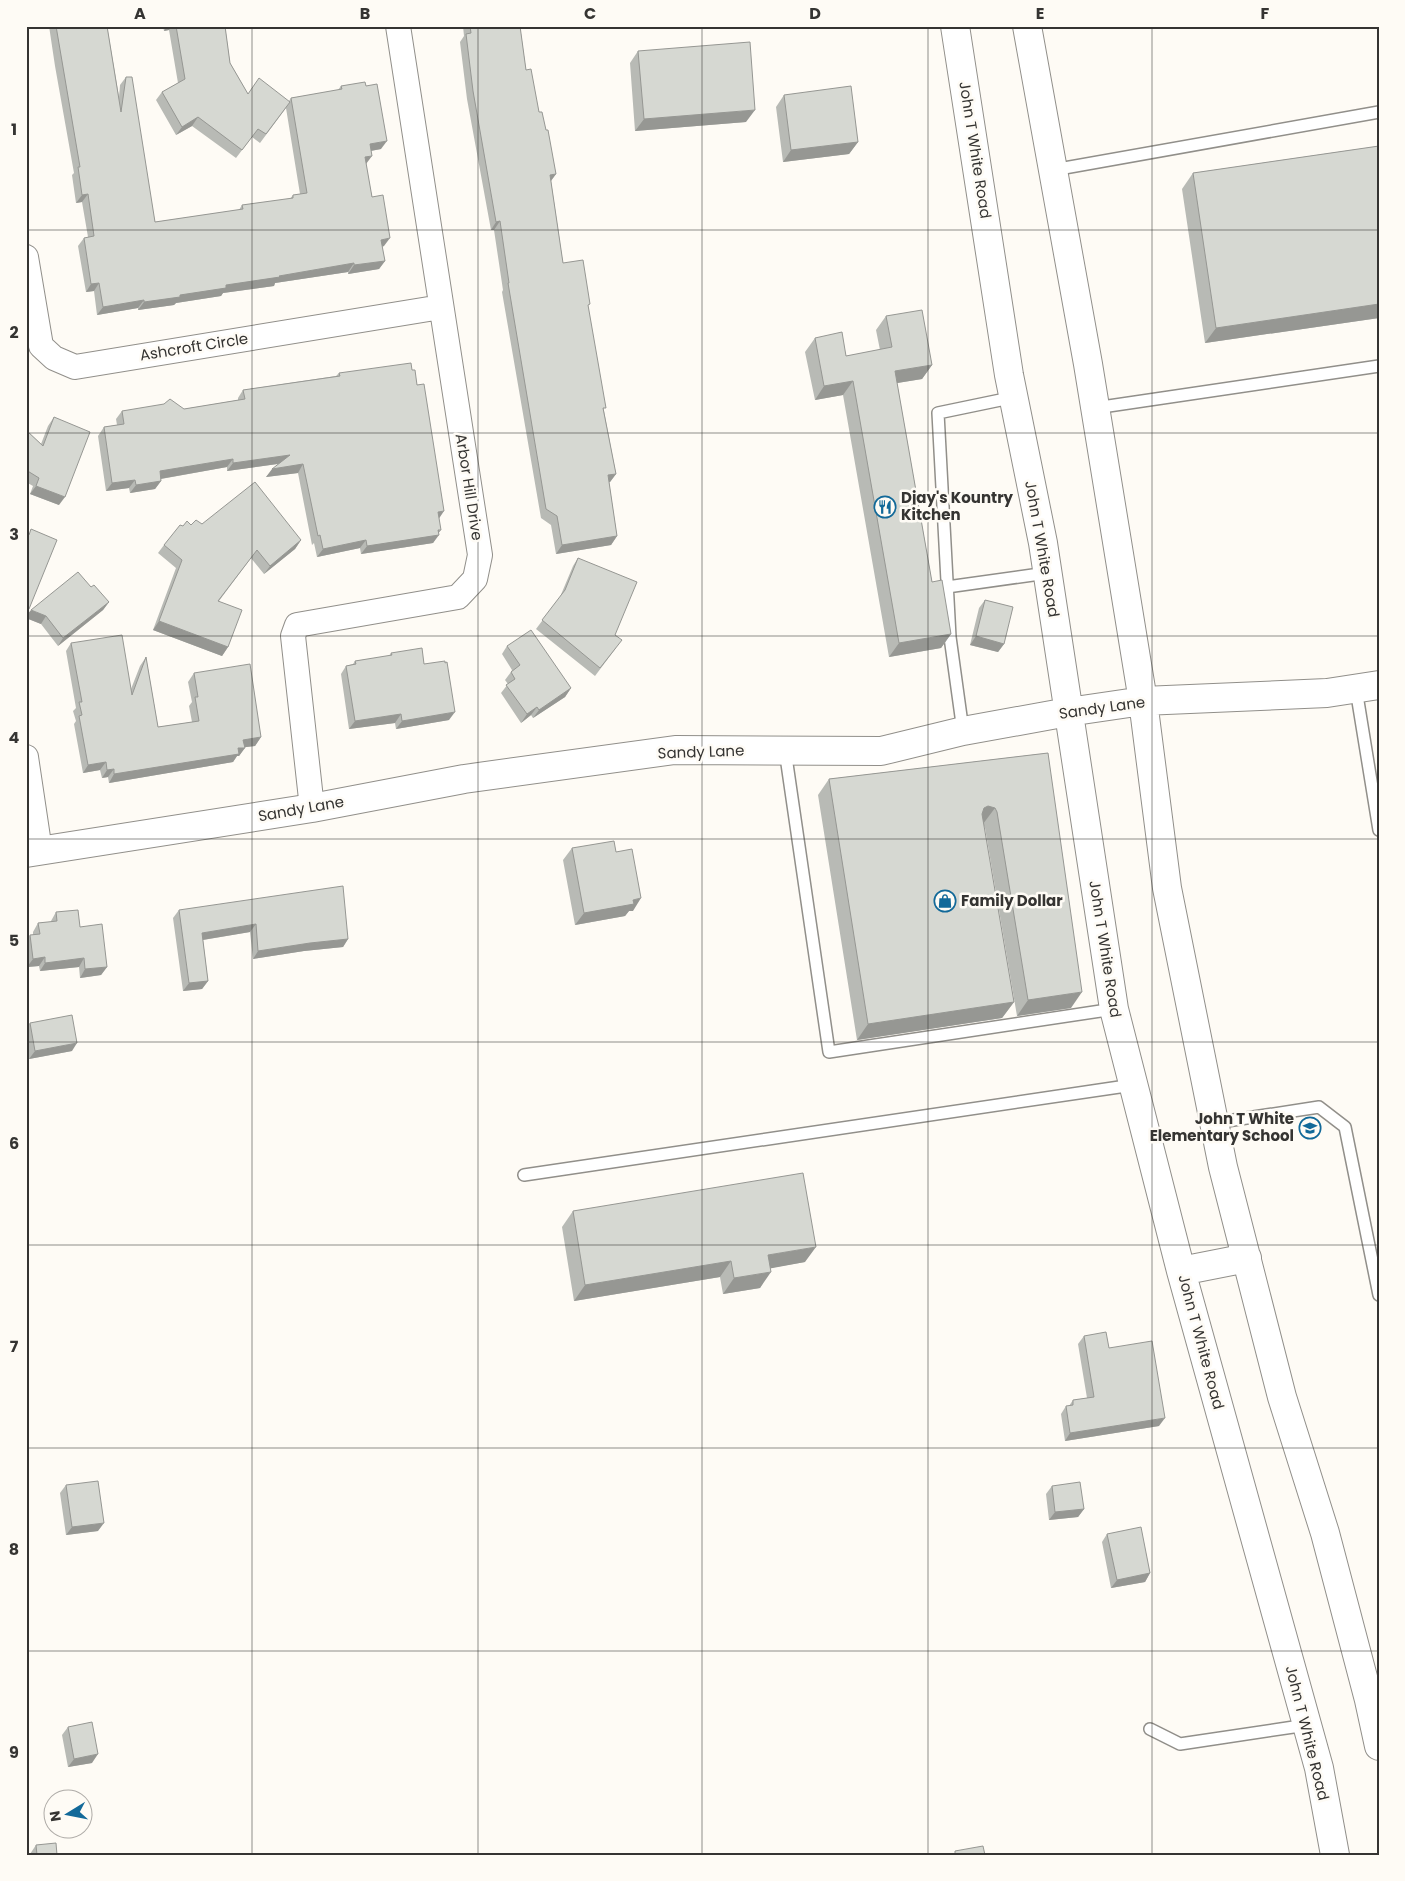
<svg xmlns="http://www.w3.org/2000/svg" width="1405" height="1881" font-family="Poppins,sans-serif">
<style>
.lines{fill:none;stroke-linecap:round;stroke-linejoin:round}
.lane-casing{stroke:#918f8a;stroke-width:14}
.street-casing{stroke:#918f8a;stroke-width:26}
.secondary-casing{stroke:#918f8a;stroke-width:30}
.lane{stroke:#fff;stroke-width:11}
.street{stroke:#fff;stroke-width:24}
.secondary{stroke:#fff;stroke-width:28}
.wall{fill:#b8bab5}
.shaded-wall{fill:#969793}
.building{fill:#d6d8d2;stroke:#969793}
.grid{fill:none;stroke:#353432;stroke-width:1;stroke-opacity:0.55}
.labels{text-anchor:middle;stroke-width:5;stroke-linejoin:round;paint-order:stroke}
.street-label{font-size:15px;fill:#353432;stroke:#fefbf5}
.poi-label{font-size:15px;font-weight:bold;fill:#353432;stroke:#fefbf5;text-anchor:start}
.neatline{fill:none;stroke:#353432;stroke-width:2}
.grid-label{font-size:16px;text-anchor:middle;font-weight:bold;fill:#353432}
</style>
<rect width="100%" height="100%" fill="#fefbf5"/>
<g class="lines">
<!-- lane casing -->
<g class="lane-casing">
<path id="lane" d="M 1053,170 L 1379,112
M 1095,408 L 1379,366
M 947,587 L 1047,573
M 1356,689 L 1379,830
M 963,731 L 950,637 L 938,413 L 1015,397
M 785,750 L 829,1052 L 1114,1009
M 1214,1123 L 1319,1107 L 1345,1127 L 1379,1295
M 524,1175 L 1133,1085
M 1150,1729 L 1180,1744 L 1307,1725"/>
</g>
<!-- street casing -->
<g class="street-casing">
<path id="street" d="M 26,257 L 41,346 L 54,358 L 75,367 L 441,307
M 26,757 L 40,851
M 312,808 L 293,636 L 297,625 L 458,597 L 475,579 L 480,555 L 398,26"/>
</g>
<!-- secondary casing -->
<g class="secondary-casing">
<path id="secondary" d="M 955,26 L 1009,375 L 1043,543 L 1114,1009 L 1181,1271 L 1319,1768 L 1335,1855
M 1027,26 L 1088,364 L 1143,701 L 1167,888 L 1223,1167 L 1282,1397 L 1325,1533 L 1369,1700 L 1379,1746
M 26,853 L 312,808 L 464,779 L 675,750 L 881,751 L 963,731 L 1068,712 L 1143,701 L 1327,693 L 1379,685
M 1181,1271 L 1247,1258"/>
</g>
<!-- lane -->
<use href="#lane" class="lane"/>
<!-- street -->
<use href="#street" class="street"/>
<!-- secondary -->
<use href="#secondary" class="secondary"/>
</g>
<!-- wall -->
<path class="wall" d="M 49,26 L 107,26 L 119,97 L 120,85 L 126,77 L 155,222 L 239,210 L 242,205 L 290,199 L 293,195 L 300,194 L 286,108 L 260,143 L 252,137 L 236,158 L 192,126 L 176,135 L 156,100 L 162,92 L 178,83 L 169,30 L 164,31 L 163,26 L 225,26 L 230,63 L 248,94 L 289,101 L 291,98 L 338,90 L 341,86 L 366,86 L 381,149 L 371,151 L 366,164 L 372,197 L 384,246 L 382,247 L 385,261 L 379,269 L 348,274 L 348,272 L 275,283 L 274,286 L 223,293 L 221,296 L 176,303 L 174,305 L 138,310 L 138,308 L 97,315 L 94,291 L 86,292 L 78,246 L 84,238 L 88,237 L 82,202 L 76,203 L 72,175 L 74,173 L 55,66 Z
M 463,26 L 520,26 L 526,70 L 539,112 L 546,130 L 556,174 L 551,181 L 563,263 L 588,307 L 604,411 L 616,474 L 610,482 L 609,482 L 617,536 L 611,545 L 556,554 L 551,525 L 541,518 L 502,292 L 503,290 L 494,230 L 491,230 L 467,99 L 460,42 L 464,36 Z
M 638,51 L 746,122 L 635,131 L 630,63 Z
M 784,95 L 858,142 L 849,154 L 783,162 L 776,107 Z
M 1379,146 L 1379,318 L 1205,343 L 1182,189 L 1193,173 Z
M 886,316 L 932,365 L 922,379 L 897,383 L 932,582 L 951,634 L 941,648 L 889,657 L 843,395 L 815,400 L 805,352 L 815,338 L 846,356 L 880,350 L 876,330 Z
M 412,370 L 439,519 L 439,533 L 433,543 L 361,554 L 360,548 L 317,557 L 314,543 L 312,545 L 298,473 L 266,477 L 278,464 L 227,471 L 227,467 L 161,479 L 161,481 L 155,489 L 130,493 L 129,488 L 106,491 L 98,436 L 104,427 L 117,425 L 116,419 L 122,411 L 184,409 L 238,400 L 238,398 L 243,390 L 336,376 L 339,373 Z
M 54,417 L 59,505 L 30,494 L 33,486 L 26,482 L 26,430 L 41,444 L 48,426 Z
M 202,524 L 301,540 L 295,549 L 264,574 L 251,558 L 219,601 L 228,647 L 222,656 L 153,630 L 176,568 L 158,553 L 164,545 L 183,526 L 191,525 Z
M 578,558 L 615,635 L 616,648 L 595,676 L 536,629 L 560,597 L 573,566 Z
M 91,587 L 109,602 L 103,610 L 58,646 L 41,624 L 26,618 Z
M 985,600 L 1004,644 L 998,652 L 970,645 L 979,608 Z
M 71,643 L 131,689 L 140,666 L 146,657 L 158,727 L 192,722 L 189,706 L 192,702 L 188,682 L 194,673 L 261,737 L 255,746 L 245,747 L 239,756 L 237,756 L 233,762 L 109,783 L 108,777 L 102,778 L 100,770 L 83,773 L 74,724 L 76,721 L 73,711 L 76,708 L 66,651 Z
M 507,646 L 571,688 L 565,697 L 533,718 L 531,715 L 521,723 L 501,693 L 508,684 L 505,680 L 511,672 L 512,670 L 502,654 Z
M 391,653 L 424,664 L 449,720 L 396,729 L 395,723 L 349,729 L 341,674 L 346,666 L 353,664 L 355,661 L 389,656 Z
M 1048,753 L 1071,1008 L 1017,1016 L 985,828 L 983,824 L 1014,1002 L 1002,1018 L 857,1040 L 818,795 L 829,779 Z
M 572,848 L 616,852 L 633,911 L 629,911 L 625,916 L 575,925 L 563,860 Z
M 179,910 L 348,939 L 343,947 L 304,951 L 253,959 L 250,932 L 203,940 L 208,981 L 202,989 L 183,991 L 173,918 Z
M 56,912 L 80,927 L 107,967 L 101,975 L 80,978 L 79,967 L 40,971 L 39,966 L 27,967 L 26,957 L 26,941 L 30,935 L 33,935 L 33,932 L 38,923 L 51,922 L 51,921 Z
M 30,1023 L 72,1051 L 29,1059 L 26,1044 L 26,1028 Z
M 573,1211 L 805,1262 L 770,1268 L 760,1288 L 723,1294 L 720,1277 L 574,1301 L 562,1227 Z
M 1084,1336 L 1109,1348 L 1159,1426 L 1065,1441 L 1061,1414 L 1066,1406 L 1069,1406 L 1073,1400 L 1087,1398 L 1078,1344 Z
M 66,1485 L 98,1531 L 66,1535 L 60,1493 Z
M 1052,1486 L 1084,1509 L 1078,1517 L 1049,1520 L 1046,1494 Z
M 1107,1534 L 1150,1573 L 1145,1582 L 1111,1588 L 1102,1542 Z
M 68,1727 L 92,1763 L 68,1767 L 62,1735 Z
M 36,1845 L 57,1855 L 30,1855 L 30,1854 Z"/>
<!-- shaded-wall -->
<path class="shaded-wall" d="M 167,26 L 172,26 L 169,30 L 164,31 Z
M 755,110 L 746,122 L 635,131 L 644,119 Z
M 198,117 L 192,126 L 176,135 L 182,127 Z
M 387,141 L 381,149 L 364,152 L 370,144 Z
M 858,142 L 849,154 L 783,162 L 791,150 Z
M 372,156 L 366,164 L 365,157 Z
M 556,174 L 550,182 L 550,175 Z
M 88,194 L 82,202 L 76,203 L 82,195 Z
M 500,221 L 494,230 L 491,230 L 496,222 Z
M 390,238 L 384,246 L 376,248 L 381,240 Z
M 385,261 L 379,269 L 348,274 L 354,265 Z
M 354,263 L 348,272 L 275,283 L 274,286 L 223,293 L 221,296 L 176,303 L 174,305 L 138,310 L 144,302 L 226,285 Z
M 99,283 L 94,291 L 86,292 L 91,284 Z
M 144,300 L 138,308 L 97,315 L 103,307 Z
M 1379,304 L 1379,318 L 1205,343 L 1216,328 Z
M 932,365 L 922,379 L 885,385 L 895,371 Z
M 853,381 L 843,395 L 815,400 L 824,386 Z
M 290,455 L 284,463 L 227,471 L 233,463 Z
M 233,459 L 227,467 L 154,480 L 160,471 Z
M 303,464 L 298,473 L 266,477 L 272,469 Z
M 616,474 L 610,482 L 602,484 L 608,475 Z
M 135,480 L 129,488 L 106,491 L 112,483 Z
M 161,481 L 155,489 L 130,493 L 136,485 Z
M 36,486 L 65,497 L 59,505 L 30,494 Z
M 444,511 L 438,520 L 438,512 Z
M 441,530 L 437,535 L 439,535 L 433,543 L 361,554 L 367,546 Z
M 617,536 L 611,545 L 556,554 L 562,545 Z
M 301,540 L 295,549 L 264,574 L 270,566 Z
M 366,540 L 360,548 L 317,557 L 323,549 Z
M 109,602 L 103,610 L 58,646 L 63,638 Z
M 31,610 L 46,616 L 41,624 L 26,618 L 26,616 Z
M 159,621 L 228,647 L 222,656 L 153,630 Z
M 951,634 L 941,648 L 889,657 L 899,643 Z
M 976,636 L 1004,644 L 998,652 L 970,645 Z
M 571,688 L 565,697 L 533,718 L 539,710 Z
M 537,707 L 531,715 L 521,723 L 527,714 Z
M 455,712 L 449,720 L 396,729 L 402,721 Z
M 401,714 L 395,723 L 349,729 L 355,721 Z
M 261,737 L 255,746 L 238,748 L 243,740 Z
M 238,748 L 245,748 L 239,756 L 237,756 L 233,762 L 109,783 L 114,774 Z
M 106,762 L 100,770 L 83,773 L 88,765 Z
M 114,769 L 108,777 L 102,778 L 107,770 Z
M 988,806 L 995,808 L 983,824 L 977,822 L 984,808 Z
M 641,898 L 633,911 L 629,911 L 625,916 L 575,925 L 584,913 L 633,900 Z
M 256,924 L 250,932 L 196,941 L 202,933 Z
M 348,939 L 343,947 L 304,951 L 253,959 L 258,951 L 310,943 Z
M 45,957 L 39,966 L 27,967 L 33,959 Z
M 84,958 L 79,967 L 40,971 L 45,963 Z
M 107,967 L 101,975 L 80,978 L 85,969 Z
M 208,981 L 202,989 L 183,991 L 189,983 Z
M 1082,992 L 1071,1008 L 1017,1016 L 1028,1000 Z
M 1014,1002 L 1002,1018 L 857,1040 L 868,1024 Z
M 77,1043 L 72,1051 L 29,1059 L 35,1051 Z
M 816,1247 L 805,1262 L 757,1271 L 768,1255 Z
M 731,1261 L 720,1277 L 574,1301 L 585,1285 Z
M 771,1272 L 760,1288 L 723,1294 L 734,1278 Z
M 1165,1418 L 1159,1426 L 1065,1441 L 1070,1433 Z
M 1084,1509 L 1078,1517 L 1049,1520 L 1055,1512 Z
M 104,1523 L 98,1531 L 66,1535 L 72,1527 Z
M 1150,1573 L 1145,1582 L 1111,1588 L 1117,1580 Z
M 98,1754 L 92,1763 L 68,1767 L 74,1759 Z"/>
<!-- building -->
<path class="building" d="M 56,26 L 107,26 L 121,112 L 126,77 L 132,77 L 155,222 L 243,209 L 242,205 L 293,198 L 293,195 L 307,193 L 291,98 L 342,89 L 341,86 L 365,82 L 366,86 L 377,84 L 387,141 L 370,144 L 372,156 L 365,157 L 372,197 L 383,195 L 390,238 L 381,240 L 385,261 L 354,265 L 354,263 L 279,276 L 280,277 L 226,285 L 226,288 L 180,295 L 180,297 L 144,302 L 144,300 L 103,307 L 99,283 L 91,284 L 84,238 L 94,236 L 88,194 L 82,195 L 78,167 L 80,167 Z
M 176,26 L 225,26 L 230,63 L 248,94 L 259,78 L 290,102 L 266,134 L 258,129 L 242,150 L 198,117 L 182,127 L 162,92 L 185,79 Z
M 470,26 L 520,26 L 526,70 L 531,69 L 539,112 L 542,112 L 546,130 L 548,130 L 556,174 L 550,175 L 563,263 L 583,260 L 590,304 L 588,305 L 606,408 L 603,408 L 616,474 L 608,475 L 617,536 L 562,545 L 557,516 L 546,509 L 508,283 L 509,283 L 500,221 L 496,222 L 473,91 L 466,34 L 471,33 Z
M 750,42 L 755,110 L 644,119 L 638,51 Z
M 851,86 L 858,142 L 791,150 L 784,95 Z
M 1379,146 L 1379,304 L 1216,328 L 1193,173 Z
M 922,310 L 932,365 L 895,371 L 932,582 L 942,580 L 951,634 L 899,643 L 853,381 L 824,386 L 815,338 L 842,332 L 846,356 L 892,347 L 886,316 Z
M 411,363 L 412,370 L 415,370 L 417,385 L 424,384 L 444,511 L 438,512 L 441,530 L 438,530 L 439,535 L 367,546 L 366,540 L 323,549 L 320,535 L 318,536 L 303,464 L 272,469 L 290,455 L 233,463 L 233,459 L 160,471 L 161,481 L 136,485 L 135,480 L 112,483 L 104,427 L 124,424 L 122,411 L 164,404 L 170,399 L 184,409 L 245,399 L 243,390 L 340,376 L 339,373 Z
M 54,417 L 90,432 L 65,497 L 36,486 L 39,478 L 26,470 L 26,430 L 43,446 Z
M 255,482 L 301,540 L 270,566 L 257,550 L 218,601 L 242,610 L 228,647 L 159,621 L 182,560 L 164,545 L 180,525 L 183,526 L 187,521 L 191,525 L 196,520 L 202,524 Z
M 31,529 L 57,540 L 29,609 L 26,608 L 26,534 L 29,535 Z
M 578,558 L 637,582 L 615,635 L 622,640 L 600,668 L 542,620 L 565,590 Z
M 78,572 L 91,587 L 94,585 L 109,602 L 63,638 L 46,616 L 31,610 Z
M 985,600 L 1013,607 L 1004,644 L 976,636 Z
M 531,630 L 571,688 L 539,710 L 537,707 L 527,714 L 506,685 L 515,679 L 511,672 L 520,665 L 507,646 Z
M 122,635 L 132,695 L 146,657 L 158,727 L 199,721 L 195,697 L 198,697 L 194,673 L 250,664 L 261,737 L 243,740 L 245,748 L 238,748 L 239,754 L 114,774 L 114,769 L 107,770 L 106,762 L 88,765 L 79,716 L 82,715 L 79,702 L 82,702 L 71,643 Z
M 422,648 L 424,664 L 445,661 L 445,663 L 447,662 L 455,712 L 402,721 L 401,714 L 355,721 L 346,666 L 356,664 L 355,661 L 392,655 L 391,653 Z
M 1048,753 L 1082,992 L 1028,1000 L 997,812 L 995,808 L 988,806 L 984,808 L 982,814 L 1014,1002 L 868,1024 L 829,779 Z
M 614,841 L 616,852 L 632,849 L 641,898 L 633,900 L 634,904 L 584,913 L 572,848 Z
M 343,886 L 348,939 L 310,943 L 258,951 L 256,924 L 202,933 L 208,981 L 189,983 L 179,910 Z
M 78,910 L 80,927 L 102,924 L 107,967 L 85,969 L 84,958 L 45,963 L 45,957 L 33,959 L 30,935 L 40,934 L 38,923 L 57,921 L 56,912 Z
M 72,1015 L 77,1043 L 35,1051 L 30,1023 Z
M 803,1173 L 816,1247 L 768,1255 L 771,1272 L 734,1278 L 731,1261 L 585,1285 L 573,1211 Z
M 1106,1332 L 1109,1348 L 1152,1341 L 1165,1418 L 1070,1433 L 1066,1406 L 1073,1405 L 1073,1400 L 1094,1397 L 1084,1336 Z
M 98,1481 L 104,1523 L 72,1527 L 66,1485 Z
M 1080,1482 L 1084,1509 L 1055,1512 L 1052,1486 Z
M 1141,1527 L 1150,1573 L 1117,1580 L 1107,1534 Z
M 92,1722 L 98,1754 L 74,1759 L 68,1727 Z
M 56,1843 L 57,1855 L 37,1855 L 36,1845 Z
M 983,1846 L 985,1855 L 955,1855 L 955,1851 Z"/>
<!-- grid -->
<path class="grid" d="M 252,26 L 252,1855M 478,26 L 478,1855M 702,26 L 702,1855M 928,26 L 928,1855M 1152,26 L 1152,1855M 26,230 L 1379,230M 26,433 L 1379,433M 26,636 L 1379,636M 26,839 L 1379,839M 26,1042 L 1379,1042M 26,1245 L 1379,1245M 26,1448 L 1379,1448M 26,1651 L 1379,1651"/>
<!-- icons -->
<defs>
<g id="restaurant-ring" transform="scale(1.125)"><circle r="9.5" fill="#fefbf5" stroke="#126999" stroke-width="1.5"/><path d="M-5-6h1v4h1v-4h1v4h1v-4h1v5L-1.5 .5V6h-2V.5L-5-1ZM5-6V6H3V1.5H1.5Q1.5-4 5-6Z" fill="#126999"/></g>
<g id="shop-ring" transform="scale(1.125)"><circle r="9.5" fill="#fefbf5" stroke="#126999" stroke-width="1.5"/><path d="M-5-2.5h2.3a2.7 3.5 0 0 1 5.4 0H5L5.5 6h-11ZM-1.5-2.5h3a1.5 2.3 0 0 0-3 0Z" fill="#126999"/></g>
<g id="school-ring" transform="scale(1.125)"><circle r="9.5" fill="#fefbf5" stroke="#126999" stroke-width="1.5"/><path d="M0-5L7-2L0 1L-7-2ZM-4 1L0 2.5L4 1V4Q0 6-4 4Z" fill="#126999"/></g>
</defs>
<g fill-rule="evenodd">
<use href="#restaurant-ring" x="885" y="507"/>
<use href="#shop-ring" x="945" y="901"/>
<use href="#school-ring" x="1310" y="1128"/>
</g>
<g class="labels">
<!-- street labels -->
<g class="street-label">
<text transform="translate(975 150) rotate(81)" y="5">John T White Road</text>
<text transform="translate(194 347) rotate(-9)" y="5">Ashcroft Circle</text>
<text transform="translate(469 487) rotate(81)" y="5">Arbor Hill Drive</text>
<text transform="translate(1042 549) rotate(80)" y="5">John T White Road</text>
<text transform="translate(1102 708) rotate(-8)" y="5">Sandy Lane</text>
<text transform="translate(701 752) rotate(-2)" y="5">Sandy Lane</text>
<text transform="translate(301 809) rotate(-10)" y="5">Sandy Lane</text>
<text transform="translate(1105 949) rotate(81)" y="5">John T White Road</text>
<text transform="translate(1201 1342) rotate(75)" y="5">John T White Road</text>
<text transform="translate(1307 1733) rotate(76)" y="5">John T White Road</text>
</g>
<!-- poi labels -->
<g class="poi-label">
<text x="901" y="503">Djay's Kountry<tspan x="901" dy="17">Kitchen</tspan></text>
<text x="961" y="906">Family Dollar</text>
<text x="1294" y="1124" text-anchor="end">John T White<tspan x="1294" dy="17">Elementary School</tspan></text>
</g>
</g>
<!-- border -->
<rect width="1405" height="1881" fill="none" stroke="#fefbf5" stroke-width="55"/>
<!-- north arrow -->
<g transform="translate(68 1814) rotate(260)"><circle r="24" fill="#fefbf5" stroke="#aeaba7"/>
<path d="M0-4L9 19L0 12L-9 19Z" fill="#126999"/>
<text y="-8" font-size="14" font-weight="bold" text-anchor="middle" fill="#353432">N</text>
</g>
<rect x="28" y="28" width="1350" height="1826" class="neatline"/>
<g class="grid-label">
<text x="140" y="19">A</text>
<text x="365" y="19">B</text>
<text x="590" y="19">C</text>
<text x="815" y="19">D</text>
<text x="1040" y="19">E</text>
<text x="1265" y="19">F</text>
<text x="14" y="135">1</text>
<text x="14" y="338">2</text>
<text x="14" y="540">3</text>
<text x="14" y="743">4</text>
<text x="14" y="946">5</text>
<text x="14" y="1149">6</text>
<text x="14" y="1352">7</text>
<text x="14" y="1555">8</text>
<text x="14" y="1758">9</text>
</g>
</svg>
